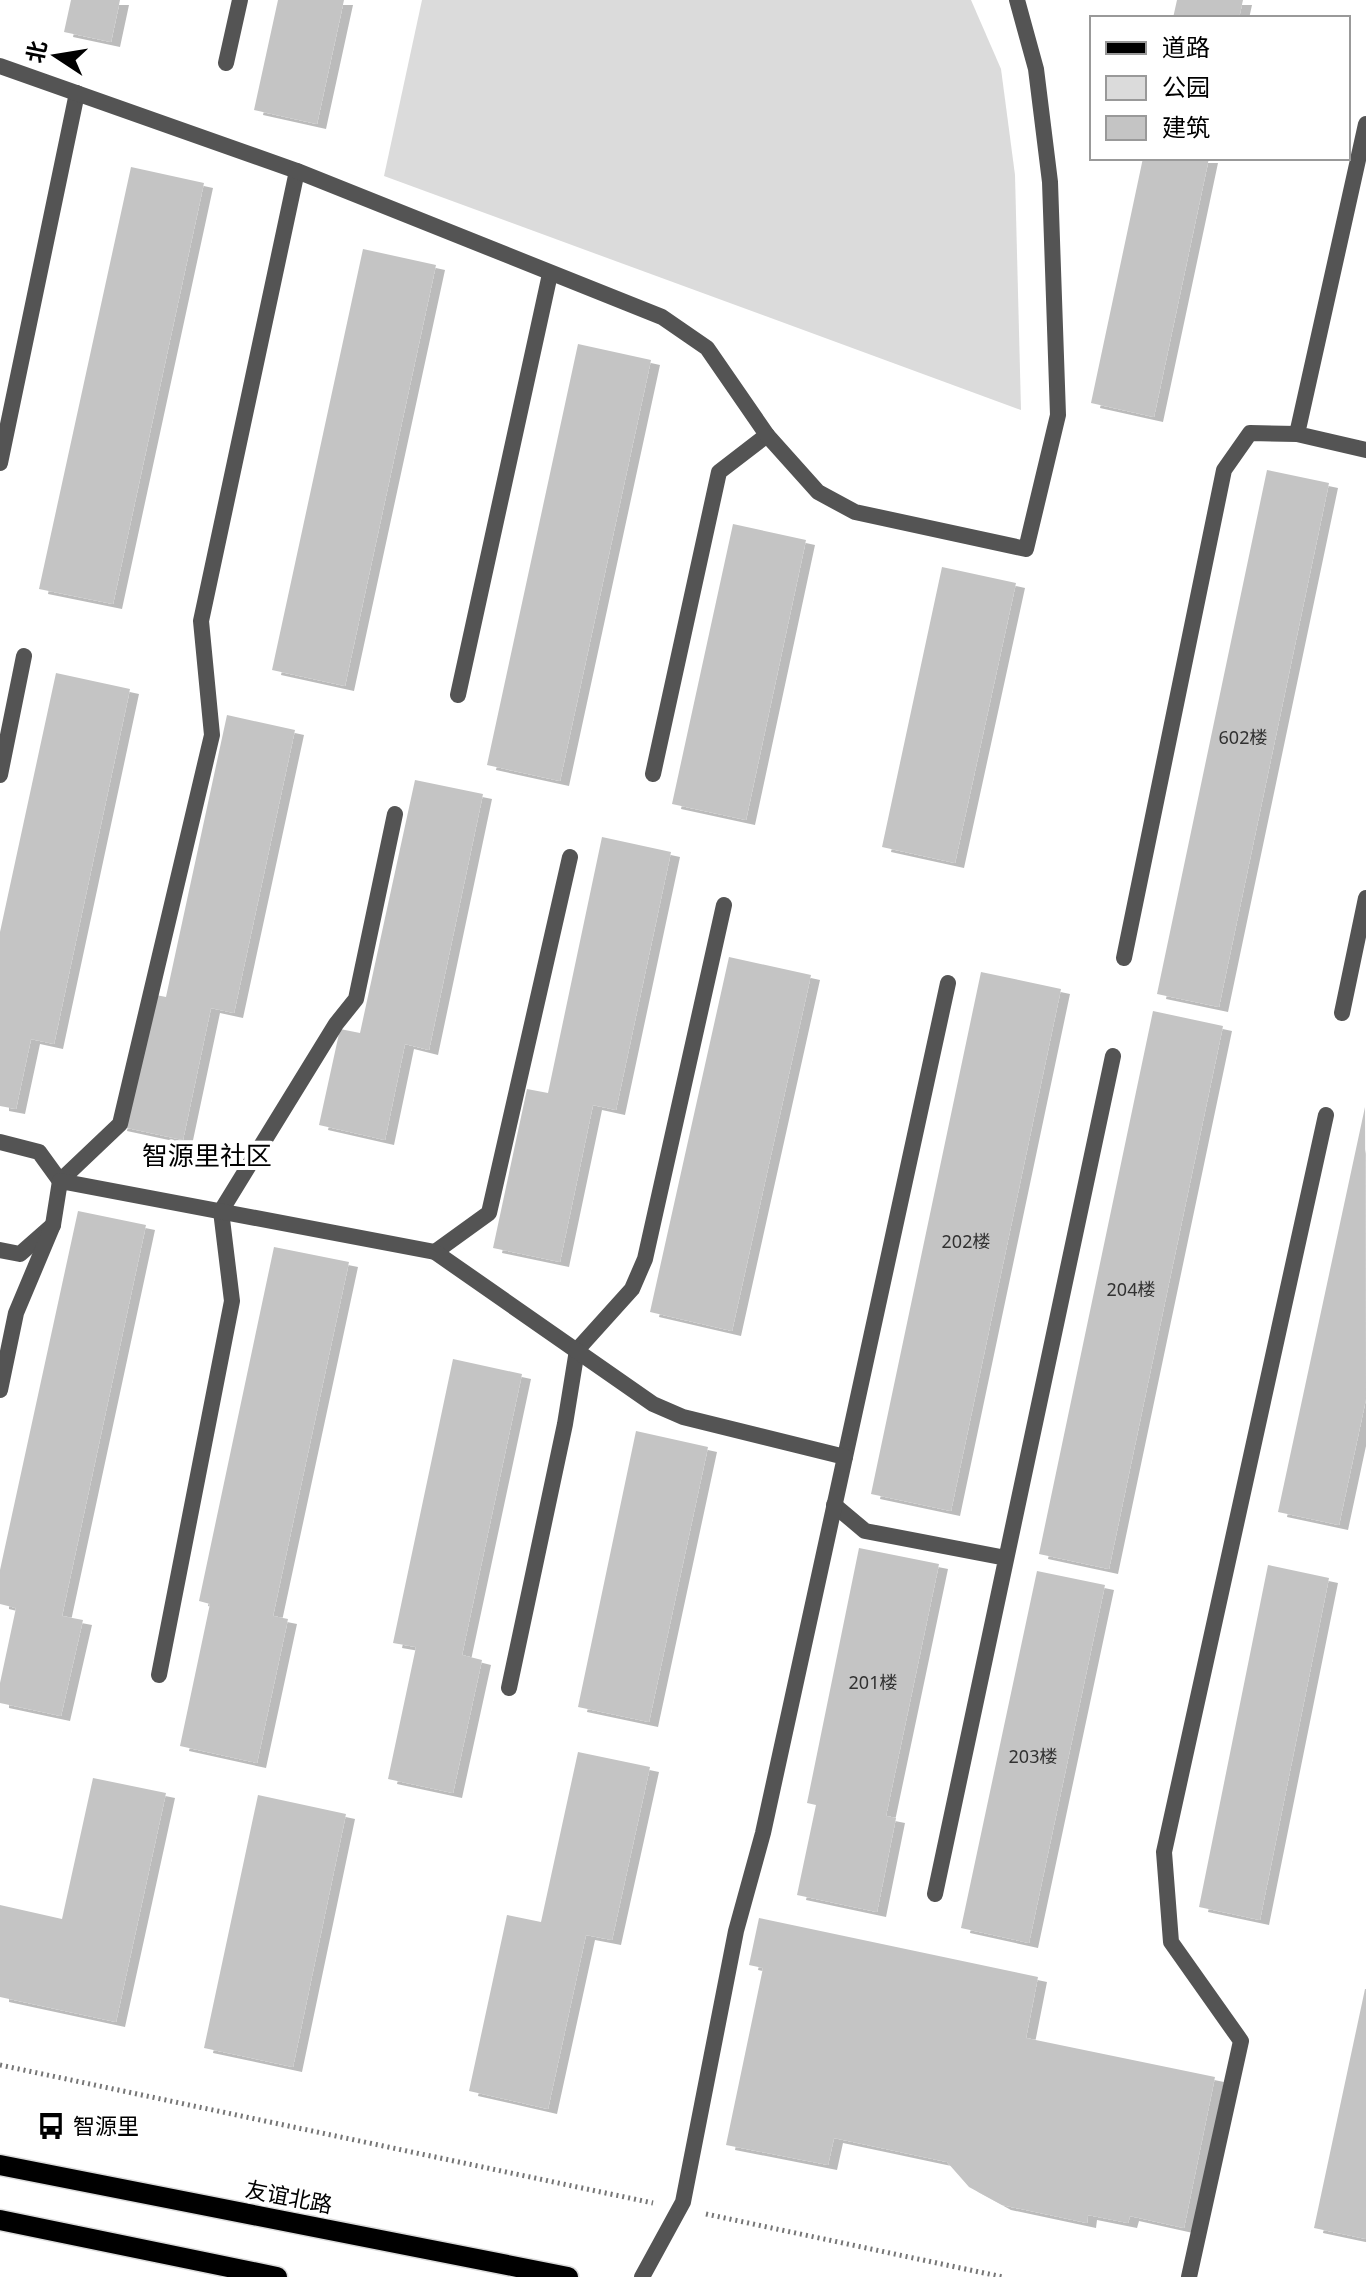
<svg xmlns="http://www.w3.org/2000/svg" width="1366" height="2277" font-family="'Noto Sans','Noto Sans SC',sans-serif">
<style>
.green{fill:#dbdbdb}
.building{fill:#c4c4c4;filter:url(#shadow)}
.lines{fill:none;stroke-linecap:round;stroke-linejoin:round}
.primary-casing{stroke:#dbdbdb;stroke-width:23}
.path{stroke:#767676;stroke-width:5;stroke-dasharray:2 4;stroke-linecap:butt}
.lane{stroke:#545454;stroke-width:16}
.street{stroke:#545454;stroke-width:16}
.primary{stroke:#000;stroke-width:20}
.labels{text-anchor:middle;stroke-width:8;stroke-linejoin:round;paint-order:stroke}
.number-label{font-size:18px;fill:#313131}
.poi-label{font-size:22px;fill:#000;stroke:#fff;text-anchor:start}
.street-label{font-size:22px;fill:#000;stroke:#fff}
.quarter-label{font-size:26px;fill:#000;stroke:#fff}
</style>
<defs>
<filter id="shadow"><feDropShadow dx="9" dy="5" stdDeviation="0" flood-color="#0004"/></filter>
</defs>
<rect width="100%" height="100%" fill="#fff"/>
<!-- green -->
<path class="green" d="M 422,0 L 971,0 L 1001,69 L 1015,175 L 1021,410 L 384,176 Z"/>
<!-- building -->
<path class="building" d="M 71,0 L 120,0 L 111,42 L 64,32 Z
M 278,0 L 344,0 L 317,124 L 254,110 Z
M 1177,0 L 1243,0 L 1239,18 L 1173,18 Z
M 1143,158 L 1209,158 L 1154,417 L 1091,403 Z
M 131,167 L 204,183 L 113,604 L 39,589 Z
M 363,249 L 436,265 L 345,686 L 272,670 Z
M 578,344 L 651,360 L 560,781 L 487,765 Z
M 1267,470 L 1329,483 L 1219,1007 L 1157,994 Z
M 733,524 L 806,540 L 746,820 L 672,804 Z
M 942,567 L 1016,583 L 955,863 L 882,847 Z
M 56,673 L 130,689 L 54,1044 L 31,1039 L 16,1109 L 0,1106 L 0,932 Z
M 227,715 L 295,730 L 234,1013 L 211,1008 L 183,1140 L 118,1126 L 146,993 L 166,997 Z
M 415,780 L 483,794 L 429,1050 L 405,1044 L 385,1140 L 319,1125 L 340,1029 L 360,1033 Z
M 602,837 L 671,852 L 616,1110 L 593,1105 L 560,1262 L 493,1248 L 527,1089 L 548,1093 Z
M 729,957 L 811,975 L 732,1331 L 650,1312 Z
M 981,972 L 1061,989 L 951,1511 L 871,1494 Z
M 1153,1011 L 1223,1026 L 1109,1569 L 1039,1554 Z
M 1365,1107 L 1366,1399 L 1339,1525 L 1278,1512 Z
M 78,1211 L 146,1225 L 62,1616 L 83,1620 L 61,1716 L 0,1703 L 0,1683 L 16,1608 L 0,1604 L 0,1570 Z
M 274,1247 L 349,1262 L 273,1616 L 288,1619 L 257,1763 L 180,1746 L 210,1604 L 199,1601 Z
M 453,1359 L 522,1374 L 462,1655 L 482,1660 L 453,1793 L 388,1779 L 416,1647 L 393,1643 Z
M 636,1431 L 708,1447 L 649,1722 L 578,1707 Z
M 859,1548 L 939,1564 L 886,1816 L 896,1818 L 877,1912 L 797,1895 L 816,1805 L 807,1803 Z
M 1268,1565 L 1329,1578 L 1260,1920 L 1199,1907 Z
M 1037,1571 L 1105,1585 L 1029,1943 L 961,1928 Z
M 578,1752 L 650,1767 L 612,1940 L 586,1935 L 548,2109 L 469,2091 L 507,1915 L 541,1922 Z
M 93,1778 L 166,1793 L 116,2022 L 0,1997 L 0,1905 L 62,1919 Z
M 258,1795 L 346,1814 L 293,2067 L 204,2048 Z
M 759,1918 L 1038,1977 L 1026,2038 L 1215,2077 L 1184,2228 L 1130,2216 L 1128,2223 L 1088,2215 L 1087,2223 L 1002,2205 L 969,2187 L 947,2162 L 834,2138 L 828,2165 L 726,2145 L 763,1968 L 749,1965 Z
M 1365,1989 L 1366,1989 L 1366,2239 L 1314,2228 Z"/>
<g class="lines">
<!-- primary casing -->
<g class="primary-casing">
<path id="primary" d="M 0,2165 L 568,2277
M 0,2220 L 277,2277"/>
</g>
<!-- path -->
<path class="path" d="M 0,2065 L 653,2203
M 706,2214 L 1003,2277"/>
<!-- lane -->
<path class="lane" d="M 226,63 L 240,0
M 1297,434 L 1366,450
M 0,463 L 77,93
M 458,695 L 550,274
M 653,774 L 719,472 L 767,435
M 0,775 L 24,656
M 1124,958 L 1224,470 L 1250,433 L 1297,434 L 1366,124
M 1342,1013 L 1366,898
M 0,1142 L 39,1152 L 60,1181 L 120,1124 L 212,735 L 201,621 L 297,171
M 0,1250 L 20,1254 L 53,1225
M 435,1252 L 489,1213 L 570,857
M 845,1457 L 948,983
M 834,1505 L 865,1531 L 1006,1558
M 159,1675 L 232,1301 L 221,1211 L 336,1024 L 356,999 L 395,814
M 509,1688 L 565,1424 L 577,1350 L 632,1289 L 645,1259 L 724,905
M 935,1894 L 1113,1056
M 1189,2277 L 1241,2041 L 1171,1942 L 1164,1852 L 1326,1115"/>
<!-- street -->
<path class="street" d="M 0,66 L 297,171 L 662,317 L 707,348 L 767,435 L 818,492 L 855,512 L 1026,549 L 1058,415 L 1050,182 L 1036,69 L 1017,0
M 0,1390 L 16,1313 L 53,1225 L 60,1181 L 435,1252 L 653,1404 L 683,1417 L 845,1457 L 763,1833 L 736,1931 L 683,2202 L 642,2277"/>
<!-- primary -->
<use href="#primary" class="primary"/>
</g>
<!-- icons -->
<defs>
<g id="bus-bare" transform="scale(2.16)"><path d="M-5-6H5V4H4V6H2V4H-2V6H-4V4H-5ZM-3.5-4V0h7V-4ZM-3.5 1.2v1.5H-2V1.2ZM2 1.2v1.5H3.5V1.2Z" fill="#000" stroke="#fff" stroke-width="2.5" paint-order="stroke"/></g>
</defs>
<g fill-rule="evenodd">
<use href="#bus-bare" x="51" y="2126"/>
</g>
<g class="labels">
<!-- number labels -->
<g class="number-label">
<text x="1243" y="744">602楼</text>
<text x="966" y="1248">202楼</text>
<text x="1131" y="1296">204楼</text>
<text x="873" y="1689">201楼</text>
<text x="1033" y="1763">203楼</text>
</g>
<!-- poi labels -->
<g class="poi-label">
<text x="73" y="2134">智源里</text>
</g>
<!-- street labels -->
<g class="street-label">
<text transform="translate(289 2197) rotate(11)" y="8">友谊北路</text>
</g>
<!-- quarter labels -->
<g class="quarter-label">
<text x="207" y="1165">智源里社区</text>
</g>
</g>
<!-- legend -->
<rect x="1090" y="16" width="260" height="144" fill="#ffffff" stroke="#999999" stroke-width="2"/>
<rect x="1106" y="42" width="40" height="12" fill="#000000" stroke="#999999" stroke-width="2"/>
<text x="1162" y="56" font-size="24" fill="#000000">道路</text>
<rect x="1106" y="76" width="40" height="24" fill="#dbdbdb" stroke="#999999" stroke-width="2"/>
<text x="1162" y="96" font-size="24" fill="#000000">公园</text>
<rect x="1106" y="116" width="40" height="24" fill="#c4c4c4" stroke="#999999" stroke-width="2"/>
<text x="1162" y="136" font-size="24" fill="#000000">建筑</text>
<!-- north arrow -->
<g transform="translate(56 56) rotate(282)" stroke="#ffffff" stroke-width="6" paint-order="stroke">
<path d="M0-6L14 30L0 20L-14 30Z" fill="#000000"/>
<text y="-12" font-size="22" font-weight="bold" text-anchor="middle" fill="#000000">北</text>
</g>
</svg>
